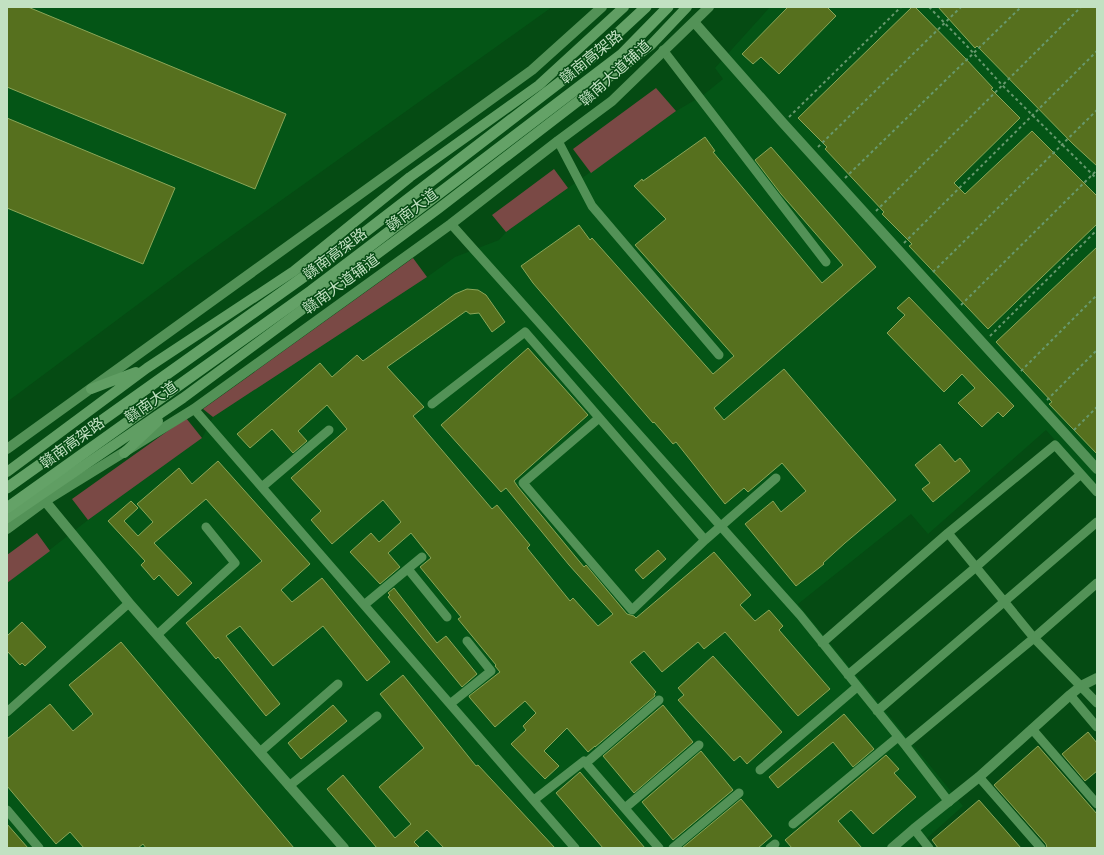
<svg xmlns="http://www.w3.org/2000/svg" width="1104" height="855" font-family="'Titillium Web','Noto Sans SC',sans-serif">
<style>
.built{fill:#045516}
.green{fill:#7a4945}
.building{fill:#56701e;stroke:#8aa658}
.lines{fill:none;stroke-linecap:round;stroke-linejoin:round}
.path{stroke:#68996e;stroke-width:2;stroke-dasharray:3 3;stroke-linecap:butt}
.minor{stroke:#539257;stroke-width:9}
.tertiary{stroke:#539257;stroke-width:10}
.primary{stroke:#609e63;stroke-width:10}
.trunk{stroke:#64a267;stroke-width:11}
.labels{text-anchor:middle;stroke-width:3;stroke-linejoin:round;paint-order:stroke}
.street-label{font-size:15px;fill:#c2e1c2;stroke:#054b13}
</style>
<rect width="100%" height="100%" fill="#054b13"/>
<!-- built -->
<path class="built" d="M 7,7 L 552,7 L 192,264 L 7,402 Z
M 770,7 L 1097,7 L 1097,487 L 1046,430 L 928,534 L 911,514 L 798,604 L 963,806 L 916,848 L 7,848 L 7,583 L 88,520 L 202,438 L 213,417 L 427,277 L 455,257 L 499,240 L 506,232 L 568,188 L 676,111 L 702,96 L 723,79 L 715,68 Z"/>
<!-- green -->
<path class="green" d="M 656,88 L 676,111 L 591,173 L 573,149 Z
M 554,169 L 568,188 L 506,232 L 492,215 Z
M 413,258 L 427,277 L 213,417 L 203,409 Z
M 186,418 L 202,438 L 88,520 L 72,499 Z
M 37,533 L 50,551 L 7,583 L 7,555 Z"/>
<!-- building -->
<path class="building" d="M 7,7 L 28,7 L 286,114 L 255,189 L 7,87 Z
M 788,7 L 827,7 L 836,16 L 779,74 L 761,57 L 753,64 L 742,54 Z
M 912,7 L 915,7 L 965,58 L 993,88 L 991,89 L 1020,118 L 954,183 L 965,194 L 1032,131 L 1097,196 L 1097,224 L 988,329 L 909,246 L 912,244 L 882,214 L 884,212 L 825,149 L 827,147 L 798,118 Z
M 938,7 L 1097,7 L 1097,166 L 1073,144 L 977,46 L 975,48 Z
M 7,118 L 175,188 L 143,264 L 7,208 Z
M 705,137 L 715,151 L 713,152 L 822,283 L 843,265 L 781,194 L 755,160 L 771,147 L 876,267 L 714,408 L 724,420 L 784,369 L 896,500 L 845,543 L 823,563 L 824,564 L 796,586 L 745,524 L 773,501 L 781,512 L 806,491 L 782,463 L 748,492 L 744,488 L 725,504 L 676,442 L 673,444 L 654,422 L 653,423 L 533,283 L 521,266 L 579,225 L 590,240 L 592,238 L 713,374 L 734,356 L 635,245 L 666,219 L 634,186 L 642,179 L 643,181 Z
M 1097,247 L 1097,454 L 1049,404 L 1052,402 L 996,342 Z
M 467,289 L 478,290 L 486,295 L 505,322 L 492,332 L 479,313 L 470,314 L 466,311 L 387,367 L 424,407 L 413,416 L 492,509 L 497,505 L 530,545 L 527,548 L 570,601 L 573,598 L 598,626 L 613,614 L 569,565 L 506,488 L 501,492 L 441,425 L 528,348 L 588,415 L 514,481 L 518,487 L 584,567 L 586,565 L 627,614 L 634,616 L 636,618 L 714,552 L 751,595 L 740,605 L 755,621 L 769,610 L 783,626 L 779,630 L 830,689 L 798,716 L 725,632 L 704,649 L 698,642 L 662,672 L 644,651 L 630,662 L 656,692 L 654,694 L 655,696 L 595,747 L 595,746 L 588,752 L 567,728 L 544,751 L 559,766 L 545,779 L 511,744 L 526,730 L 523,726 L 536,713 L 525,701 L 495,727 L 470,698 L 469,696 L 500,672 L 495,666 L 496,665 L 458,619 L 461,617 L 420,567 L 431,558 L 411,533 L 388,553 L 400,567 L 380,584 L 350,552 L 371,533 L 379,542 L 401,522 L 383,500 L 332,544 L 311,520 L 321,511 L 291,478 L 347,429 L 327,405 L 298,431 L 307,441 L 293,453 L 272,429 L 250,448 L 237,434 L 320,363 L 332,377 L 357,355 L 363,361 L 455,294 Z
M 909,297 L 1014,406 L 1003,417 L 998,412 L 982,427 L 958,403 L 975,388 L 962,374 L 944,392 L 887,333 L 905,315 L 897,308 Z
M 940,444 L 955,462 L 960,458 L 970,471 L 933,502 L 922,489 L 930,483 L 915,465 Z
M 218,461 L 310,564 L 281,590 L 292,602 L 322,578 L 390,662 L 367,681 L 323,626 L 273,666 L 240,626 L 226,636 L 280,704 L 266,716 L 218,657 L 216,659 L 186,623 L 262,561 L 206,499 L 154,543 L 192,583 L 178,596 L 159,575 L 154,580 L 141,565 L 145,561 L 108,521 L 131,501 L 138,508 L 124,521 L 138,536 L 153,522 L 137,504 L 179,468 L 192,484 Z
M 658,550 L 666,559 L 643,579 L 635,570 Z
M 394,588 L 437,643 L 446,636 L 477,674 L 462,687 L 388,597 L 390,595 L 388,593 Z
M 22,622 L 46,647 L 25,666 L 22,663 L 20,665 L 7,651 L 7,636 Z
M 121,642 L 294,848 L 146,848 L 143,844 L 138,848 L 84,848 L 70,832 L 56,844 L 7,786 L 7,739 L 50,704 L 73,731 L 93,714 L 69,685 Z
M 713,656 L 782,732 L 747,764 L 740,756 L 734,761 L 678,700 L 684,695 L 678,688 Z
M 403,675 L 476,766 L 478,765 L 555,848 L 444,848 L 427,830 L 414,842 L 420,848 L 377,848 L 327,789 L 343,775 L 395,838 L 411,824 L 379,787 L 424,748 L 380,694 Z
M 333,705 L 347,721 L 301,759 L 288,743 Z
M 663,705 L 693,742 L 634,793 L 603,756 Z
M 844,714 L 874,749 L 853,767 L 833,742 L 778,788 L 769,777 Z
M 1088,732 L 1097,743 L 1097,771 L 1085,781 L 1062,754 Z
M 1038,746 L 1097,814 L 1097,848 L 1047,848 L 1046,844 L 994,785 Z
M 701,751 L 733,790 L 673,840 L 642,802 Z
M 886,755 L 899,769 L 894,773 L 916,797 L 873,834 L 851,810 L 838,821 L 862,848 L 792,848 L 785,840 Z
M 580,772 L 645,848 L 603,848 L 556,793 Z
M 741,799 L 772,836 L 758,848 L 682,848 Z
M 979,800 L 1021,848 L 938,848 L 932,840 Z
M 7,824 L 28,848 L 7,848 Z"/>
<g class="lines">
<!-- path -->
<path class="path" d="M 929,7 L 966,45 L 1002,85 L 1097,179
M 789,117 L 901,7
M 818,147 L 961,7
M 845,178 L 1021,7
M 876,211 L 1081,7
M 904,243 L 1097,51
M 933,272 L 1097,110
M 961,305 L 1097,170
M 990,336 L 1097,230
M 1021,371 L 1097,295
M 1047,400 L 1097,350
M 1074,430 L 1097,407"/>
<!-- minor -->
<path class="minor" d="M 663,50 L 826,262
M 558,141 L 592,206 L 719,355
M 451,224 L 800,615 L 905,745 L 949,802
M 432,404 L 525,332 L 705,540 L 776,478
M 194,409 L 575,848
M 599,418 L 523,483 L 632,610 L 705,540
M 262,487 L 329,430
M 948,533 L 1034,638 L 1097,703
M 408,569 L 447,617
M 364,605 L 422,557
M 157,635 L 235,563 L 206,527
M 822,643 L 948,533 L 1055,445 L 1097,492
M 848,675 L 976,567 L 1081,474
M 1070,695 L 1097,727
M 450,704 L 491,671 L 467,641
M 877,711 L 1097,522
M 7,712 L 129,603
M 1032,729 L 1097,804
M 905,745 L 1034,638 L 1097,583
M 260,752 L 338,684
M 586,763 L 659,700
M 760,770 L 857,687
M 979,777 L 1041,848
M 289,786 L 377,716
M 534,800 L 584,761 L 659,848
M 625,808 L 699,745
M 7,810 L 39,848
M 793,824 L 898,737
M 914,829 L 929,848
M 673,848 L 739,793
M 770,848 L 775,844"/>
<!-- tertiary -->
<path class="tertiary" d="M 694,22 L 783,123 L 1097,469
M 7,449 L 532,70 L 602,7
M 45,501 L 129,603 L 344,848
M 7,529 L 45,501 L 194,409 L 451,224 L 558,141 L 612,101 L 709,7
M 892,848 L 914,829 L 979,777 L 1070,695 L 1081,686 L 1097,678"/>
<!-- primary -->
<path class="primary" d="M 91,389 L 136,372
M 124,453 L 158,421
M 7,472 L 147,368 L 294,271 L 410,177 L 539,85 L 624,7
M 7,518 L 183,398 L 438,209 L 651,45 L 687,7"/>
<!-- trunk -->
<path class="trunk" d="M 7,488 L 347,246 L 590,59 L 646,7
M 7,508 L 311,291 L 621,55 L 668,7"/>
</g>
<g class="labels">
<!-- street labels -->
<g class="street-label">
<text transform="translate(591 57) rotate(-39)" y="5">赣南高架路</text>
<text transform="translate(615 73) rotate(-42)" y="5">赣南大道辅道</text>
<text transform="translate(412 210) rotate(-37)" y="5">赣南大道</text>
<text transform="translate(335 254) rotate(-37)" y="5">赣南高架路</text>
<text transform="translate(341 284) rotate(-36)" y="5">赣南大道辅道</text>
<text transform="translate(151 402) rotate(-35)" y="5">赣南大道</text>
<text transform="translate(72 443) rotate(-36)" y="5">赣南高架路</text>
</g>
</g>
<!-- border -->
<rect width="1104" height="855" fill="none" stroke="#c2e1c2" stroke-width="16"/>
</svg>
